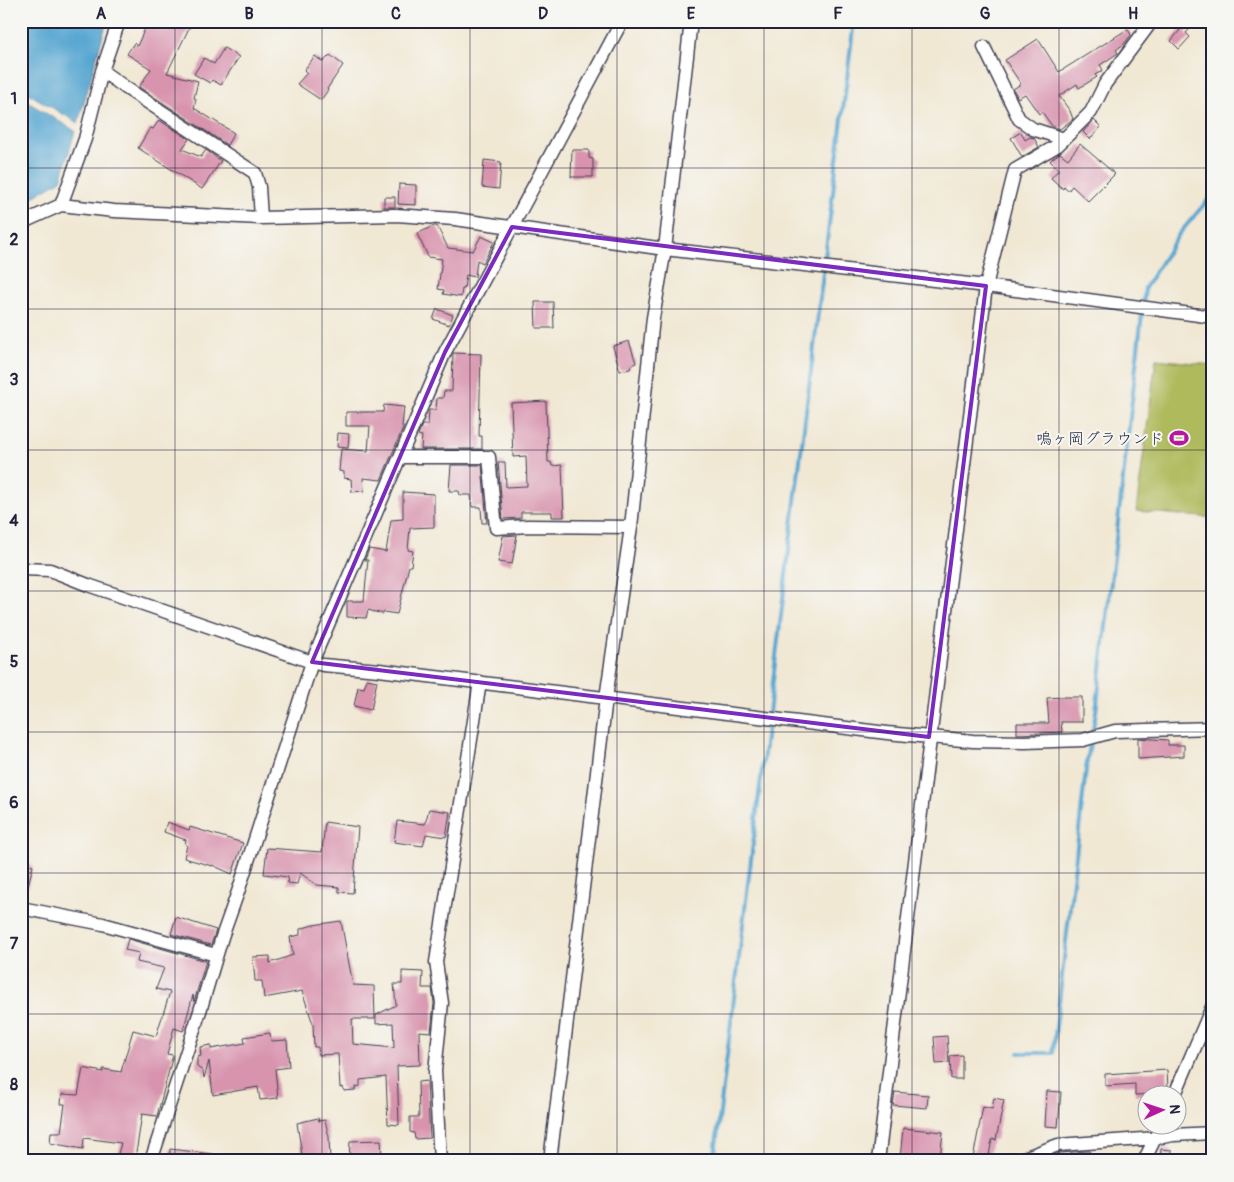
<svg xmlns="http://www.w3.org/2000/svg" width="1234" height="1182" font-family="Pangolin,'Klee One',sans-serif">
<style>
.green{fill:#afba5c;stroke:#686e4c}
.water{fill:#57a6d1;stroke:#3c6486}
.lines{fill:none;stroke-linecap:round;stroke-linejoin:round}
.stream{stroke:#57a6d1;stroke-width:4}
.building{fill:#d893ad}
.minor-casing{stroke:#414052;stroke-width:15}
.minor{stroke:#fff;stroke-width:12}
.marked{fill:none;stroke:#7b2cbf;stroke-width:4;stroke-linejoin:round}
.grid{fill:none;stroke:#22223b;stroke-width:1;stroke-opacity:0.55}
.labels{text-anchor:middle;stroke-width:4;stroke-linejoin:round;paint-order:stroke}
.poi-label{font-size:16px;fill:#22223b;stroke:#f6f6f2;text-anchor:end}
.neatline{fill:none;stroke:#22223b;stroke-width:2}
.grid-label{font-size:16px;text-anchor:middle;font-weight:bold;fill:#22223b}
</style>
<rect width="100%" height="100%" fill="#f6f6f2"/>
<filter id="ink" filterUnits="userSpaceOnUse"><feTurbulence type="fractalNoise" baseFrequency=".02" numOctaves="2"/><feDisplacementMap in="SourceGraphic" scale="10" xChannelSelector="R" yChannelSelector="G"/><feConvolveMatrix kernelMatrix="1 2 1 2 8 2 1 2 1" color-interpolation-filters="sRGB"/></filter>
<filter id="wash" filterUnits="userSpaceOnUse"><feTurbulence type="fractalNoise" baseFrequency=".0096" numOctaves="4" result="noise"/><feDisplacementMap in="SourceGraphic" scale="20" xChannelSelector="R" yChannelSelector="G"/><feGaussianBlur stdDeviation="1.12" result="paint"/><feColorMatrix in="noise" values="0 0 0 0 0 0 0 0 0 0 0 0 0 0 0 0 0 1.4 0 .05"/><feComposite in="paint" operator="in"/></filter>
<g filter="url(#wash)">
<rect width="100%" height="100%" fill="#f1e8d4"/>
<!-- green -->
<path class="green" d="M 1156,359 L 1213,365 L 1213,518 L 1136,511 Z"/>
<!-- water -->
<path class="water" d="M 21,21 L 107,21 L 78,123 L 21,89 Z
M 21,98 L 75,131 L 61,180 L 21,204 Z"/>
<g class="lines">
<!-- stream -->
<path class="stream" d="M 1019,1053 L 1053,1053 L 1087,761 L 1096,712 L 1145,288 L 1179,234 L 1213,194
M 714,1161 L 854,21"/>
</g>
<g id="blocks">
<!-- building -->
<path class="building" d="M 151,21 L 181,21 L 190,26 L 167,73 L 198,81 L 194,98 L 196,99 L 194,108 L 234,133 L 227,145 L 139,87 L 151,69 L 127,54 L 134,43 L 137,46 L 147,24 L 150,25 Z
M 1170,21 L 1197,21 L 1186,33 L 1190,37 L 1179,49 L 1171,41 L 1180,30 Z
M 1128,29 L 1131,35 L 1125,43 L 1116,50 L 1118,53 L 1100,65 L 1103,70 L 1095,75 L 1097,77 L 1079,88 L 1077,84 L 1059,96 L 1070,111 L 1073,119 L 1060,129 L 1052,126 L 1042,112 L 1039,114 L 1025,94 L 1018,98 L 1013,89 L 1021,84 L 1005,60 L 1038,39 L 1059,72 Z
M 224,48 L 239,57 L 221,85 L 212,80 L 210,83 L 194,74 L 204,58 L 214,64 Z
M 330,55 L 343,65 L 327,89 L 328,90 L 321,100 L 297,84 L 307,73 L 304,70 L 315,56 L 323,62 Z
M 159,120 L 189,139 L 182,149 L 201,157 L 206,150 L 221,161 L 202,189 L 138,148 L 150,128 L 153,129 Z
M 1094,120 L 1101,127 L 1090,139 L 1083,132 Z
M 1021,132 L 1025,140 L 1030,137 L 1034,138 L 1039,147 L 1022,157 L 1011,138 Z
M 1080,144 L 1115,174 L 1088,201 L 1072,186 L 1068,191 L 1064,187 L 1063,189 L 1051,178 L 1059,169 L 1050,161 L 1053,158 L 1060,153 L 1068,159 Z
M 572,150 L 589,150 L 589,158 L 593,159 L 593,177 L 571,177 Z
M 484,160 L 501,162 L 499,189 L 482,187 Z
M 399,184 L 416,185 L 416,205 L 398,204 Z
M 384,197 L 395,197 L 395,207 L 384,207 Z
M 433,226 L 437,226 L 448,248 L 473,251 L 481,236 L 494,242 L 483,263 L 477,260 L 475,277 L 466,275 L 464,289 L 462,289 L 461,297 L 443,294 L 444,290 L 438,289 L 442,259 L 427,257 L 427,254 L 417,234 Z
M 535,302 L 553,302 L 554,328 L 536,328 Z
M 437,309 L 453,315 L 449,325 L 433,319 Z
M 629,341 L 636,363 L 631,365 L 630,369 L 620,371 L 613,346 Z
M 453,353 L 481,354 L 479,436 L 482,436 L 482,449 L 421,449 L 422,436 L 418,435 L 422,425 L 428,425 L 429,410 L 436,410 L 437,398 L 443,398 L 444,391 L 452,391 Z
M 546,401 L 548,462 L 551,462 L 552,466 L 562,465 L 564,517 L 552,517 L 552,512 L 521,512 L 521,518 L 503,519 L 498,462 L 505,462 L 506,487 L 527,486 L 526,456 L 513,457 L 511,403 Z
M 384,405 L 404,407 L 402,427 L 404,426 L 381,480 L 363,478 L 364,491 L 352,492 L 351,479 L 344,478 L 344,472 L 339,471 L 341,449 L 368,451 L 370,426 L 346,426 L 346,412 L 383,412 Z
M 338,433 L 349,434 L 348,448 L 337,447 Z
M 451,465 L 482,465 L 487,523 L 482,523 L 481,507 L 472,507 L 471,495 L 460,495 L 459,491 L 449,491 Z
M 403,492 L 434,494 L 434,527 L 410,528 L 408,550 L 413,551 L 411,566 L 409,566 L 397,614 L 384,612 L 383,614 L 368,610 L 366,618 L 347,617 L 347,601 L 364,601 L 368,560 L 365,560 L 369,549 L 386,552 L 391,520 L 403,519 Z
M 517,535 L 512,564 L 498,562 L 503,536 Z
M 367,679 L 377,681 L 371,710 L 354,706 L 358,687 L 364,688 Z
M 1062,697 L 1082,697 L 1082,722 L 1061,722 L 1062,732 L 1017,734 L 1017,723 L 1049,723 L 1047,698 Z
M 1138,738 L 1168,740 L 1168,745 L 1184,745 L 1184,756 L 1138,759 Z
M 429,809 L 450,812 L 446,837 L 426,834 L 423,846 L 394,842 L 397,821 L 425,824 Z
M 167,822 L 189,830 L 190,827 L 243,843 L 232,874 L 212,865 L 212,866 L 184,858 L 187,845 L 185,844 L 186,840 L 164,832 Z
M 325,822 L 358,827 L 353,893 L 339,892 L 339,887 L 317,885 L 300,873 L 297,884 L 287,883 L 288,877 L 264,874 L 267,848 L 322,852 Z
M 21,862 L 33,866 L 25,897 L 21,897 Z
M 176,917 L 216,930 L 211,945 L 171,934 Z
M 341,921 L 353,985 L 374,986 L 375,1019 L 352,1019 L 353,1044 L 394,1048 L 393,1023 L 376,1024 L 376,1015 L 396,1005 L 394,984 L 402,984 L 402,971 L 423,972 L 422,988 L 432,988 L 434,1003 L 431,1032 L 419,1031 L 420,1065 L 397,1066 L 399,1125 L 388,1124 L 386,1077 L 360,1080 L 360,1086 L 356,1087 L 355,1090 L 344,1091 L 343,1087 L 340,1088 L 338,1054 L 319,1055 L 318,1047 L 314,1047 L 313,1024 L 302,991 L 264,998 L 262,981 L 255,981 L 253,957 L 270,956 L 270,963 L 293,955 L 290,937 L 300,935 L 300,929 L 313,925 Z
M 128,939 L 206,961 L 194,1002 L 193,995 L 183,1031 L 174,1028 L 167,1054 L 173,1055 L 157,1116 L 142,1114 L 137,1147 L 134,1161 L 116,1161 L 121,1143 L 84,1138 L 83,1149 L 50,1143 L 51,1132 L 61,1132 L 65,1104 L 61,1104 L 62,1094 L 78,1095 L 83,1068 L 103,1072 L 103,1069 L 121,1072 L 133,1030 L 156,1036 L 170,992 L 156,989 L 164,968 L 137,962 L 139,953 L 125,950 Z
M 270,1033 L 271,1041 L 287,1040 L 289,1067 L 275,1069 L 278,1098 L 260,1100 L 258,1087 L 213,1095 L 209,1061 L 204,1078 L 203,1071 L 197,1067 L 197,1057 L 201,1056 L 200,1047 L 211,1045 L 211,1049 L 245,1043 L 244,1037 Z
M 947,1036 L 949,1063 L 936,1064 L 934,1037 Z
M 962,1055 L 962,1079 L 951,1079 L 950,1056 Z
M 1167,1070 L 1168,1088 L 1154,1089 L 1154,1094 L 1135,1095 L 1135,1084 L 1105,1086 L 1105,1074 Z
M 427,1081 L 430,1138 L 415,1139 L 414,1133 L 410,1132 L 410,1117 L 419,1117 L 418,1082 Z
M 1047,1091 L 1061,1092 L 1058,1127 L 1045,1126 Z
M 895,1092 L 928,1095 L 927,1108 L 893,1105 Z
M 994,1098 L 1004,1100 L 996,1140 L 992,1139 L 988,1161 L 973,1158 L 983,1107 L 992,1109 Z
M 318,1118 L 319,1121 L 325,1120 L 329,1137 L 330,1159 L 321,1161 L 303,1161 L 297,1123 Z
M 903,1128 L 943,1132 L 940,1158 L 923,1156 L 922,1161 L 900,1159 Z
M 381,1140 L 382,1156 L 372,1157 L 372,1161 L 349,1161 L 350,1141 Z
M 170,1149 L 213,1154 L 213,1161 L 169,1161 Z
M 1161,1149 L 1172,1150 L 1171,1161 L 1160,1161 Z
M 1090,1151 L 1086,1159 L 1069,1161 L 1039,1161 L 1060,1153 Z"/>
</g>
</g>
<g filter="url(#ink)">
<use href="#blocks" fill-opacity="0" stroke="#414052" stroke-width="1"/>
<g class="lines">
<!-- minor casing -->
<g class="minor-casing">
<path id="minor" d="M 119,21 L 102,71 L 126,88 L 255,173 L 259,187 L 261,218
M 984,47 L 1019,119 L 1033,129 L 1064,139
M 61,205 L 85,139 L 102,71
M 21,223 L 61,205 L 114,211 L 261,218 L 396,215 L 455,219 L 665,249 L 986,286 L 1213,317
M 401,457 L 489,457 L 496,528 L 528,526 L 631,527
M 21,569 L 50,570 L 88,585 L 312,662 L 323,665 L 379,670 L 887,733 L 973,741 L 1025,742 L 1083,740 L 1115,731 L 1213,728
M 21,908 L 103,924 L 216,955
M 1175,1094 L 1213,1005
M 151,1161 L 200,1011 L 222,937 L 239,889 L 312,662 L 445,352 L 622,21
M 440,1161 L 435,1071 L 442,1003 L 436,962 L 480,682
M 550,1161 L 606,698 L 631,527 L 653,318 L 665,249 L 691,21
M 878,1161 L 986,286 L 1015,170 L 1058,145 L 1091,112 L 1105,84 L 1152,21
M 1016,1161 L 1058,1145 L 1157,1138 L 1173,1135 L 1213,1133
M 1144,1161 L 1162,1124"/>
</g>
<!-- minor -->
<use href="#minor" class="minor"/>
</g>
</g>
<!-- marked area -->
<path class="marked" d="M 512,227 L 986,286 L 929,737 L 312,662 L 445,352 Z"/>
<!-- grid -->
<path class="grid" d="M 175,21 L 175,1161M 322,21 L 322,1161M 470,21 L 470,1161M 617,21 L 617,1161M 764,21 L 764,1161M 912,21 L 912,1161M 1059,21 L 1059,1161M 21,168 L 1213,168M 21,309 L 1213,309M 21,450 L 1213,450M 21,591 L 1213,591M 21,732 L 1213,732M 21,873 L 1213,873M 21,1014 L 1213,1014"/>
<!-- icons -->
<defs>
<g id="stadium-bare" transform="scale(1.5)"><path d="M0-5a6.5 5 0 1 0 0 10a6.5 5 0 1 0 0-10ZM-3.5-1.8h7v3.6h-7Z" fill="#b5179e" stroke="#f6f6f2" stroke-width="2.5" paint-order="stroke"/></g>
</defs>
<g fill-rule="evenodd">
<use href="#stadium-bare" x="1179" y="438"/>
</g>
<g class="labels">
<!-- poi labels -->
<g class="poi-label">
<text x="1164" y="444">鳴ヶ岡グラウンド</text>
</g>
</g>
<!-- margin -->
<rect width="1234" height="1182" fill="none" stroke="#f6f6f2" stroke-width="55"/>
<!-- north arrow -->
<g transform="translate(1162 1110) rotate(87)"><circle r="24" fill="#f6f6f2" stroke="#a1a1a9"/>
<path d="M0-4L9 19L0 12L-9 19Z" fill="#b5179e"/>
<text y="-8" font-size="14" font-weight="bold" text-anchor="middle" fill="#22223b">N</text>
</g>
<rect x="28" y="28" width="1178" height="1126" class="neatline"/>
<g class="grid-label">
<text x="101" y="19">A</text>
<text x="249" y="19">B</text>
<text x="396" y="19">C</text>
<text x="543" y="19">D</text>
<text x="691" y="19">E</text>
<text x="838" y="19">F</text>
<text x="985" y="19">G</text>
<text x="1133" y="19">H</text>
<text x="14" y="104">1</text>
<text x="14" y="245">2</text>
<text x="14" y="385">3</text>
<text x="14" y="526">4</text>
<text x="14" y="667">5</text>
<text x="14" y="808">6</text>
<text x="14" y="949">7</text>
<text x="14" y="1090">8</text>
</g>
</svg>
